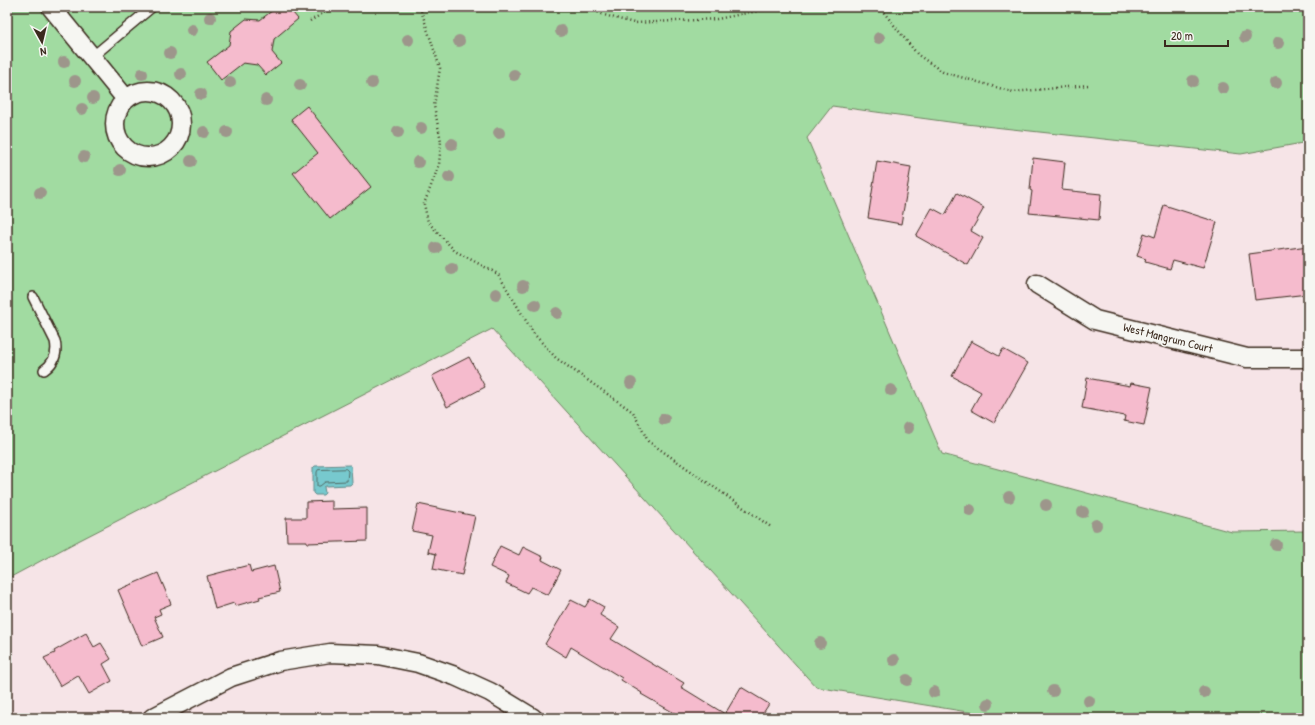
<svg xmlns="http://www.w3.org/2000/svg" width="1315" height="725" font-family="'Patrick Hand',sans-serif">
<style>
.green{fill:#a1dba1;stroke:#6e8260}
.water{fill:#77c9ce;stroke:#5f8988}
.lines{fill:none;stroke-linecap:round;stroke-linejoin:round}
.shore{stroke:#536a64;stroke-width:1}
.building{fill:#f5bbcd;stroke:#3b2a1e}
.service-casing{stroke:#3b2a1e;stroke-width:12}
.minor-casing{stroke:#3b2a1e;stroke-width:21}
.path{stroke:#3b2a1e;stroke-width:2.5;stroke-dasharray:1 3;stroke-linecap:butt}
.service{stroke:#f6f6f2;stroke-width:9}
.minor{stroke:#f6f6f2;stroke-width:18}
.tree{fill:#9d968b}
.labels{text-anchor:middle;stroke-width:3;stroke-linejoin:round;paint-order:stroke}
.street-label{font-size:12px;fill:#3b2a1e;stroke:#f6f6f2}
</style>
<rect width="100%" height="100%" fill="#f6e4e7"/>
<filter id="ink" filterUnits="userSpaceOnUse"><feTurbulence type="fractalNoise" baseFrequency=".025" numOctaves="2"/><feDisplacementMap in="SourceGraphic" scale="8" xChannelSelector="R" yChannelSelector="G"/><feConvolveMatrix kernelMatrix="1 2 1 2 8 2 1 2 1" color-interpolation-filters="sRGB"/></filter>
<g filter="url(#ink)">
<!-- green -->
<path class="green" d="M 7,7 L 1308,7 L 1308,142 L 1241,154 L 957,123 L 832,106 L 807,138 L 942,454 L 1232,532 L 1308,531 L 1308,718 L 1004,718 L 816,687 L 492,329 L 78,541 L 7,579 Z"/>
<!-- water -->
<path class="water" d="M 350,465 L 351,466 L 352,483 L 350,485 L 326,486 L 324,487 L 325,493 L 323,495 L 315,495 L 313,493 L 313,468 L 315,466 Z"/>
<g class="lines">
<!-- shore -->
<path class="shore" d="M 346,469 L 348,471 L 347,481 L 325,482 L 320,486 L 317,486 L 317,472 L 318,470 Z"/>
</g>
<!-- building -->
<path class="building" d="M 277,7 L 288,7 L 298,19 L 274,39 L 272,52 L 281,63 L 266,75 L 257,65 L 243,63 L 221,80 L 207,62 L 229,45 L 231,31 L 246,19 L 260,20 Z
M 307,106 L 371,187 L 330,219 L 293,173 L 318,153 L 291,119 Z
M 1033,158 L 1065,162 L 1062,190 L 1101,194 L 1099,220 L 1029,213 L 1032,191 L 1030,190 Z
M 877,161 L 911,167 L 901,224 L 868,218 Z
M 957,193 L 984,208 L 971,231 L 983,238 L 968,265 L 916,236 L 932,208 L 945,215 Z
M 1164,205 L 1217,222 L 1203,268 L 1173,260 L 1170,269 L 1145,262 L 1146,259 L 1137,256 L 1144,233 L 1155,237 Z
M 1308,246 L 1308,294 L 1255,300 L 1249,254 Z
M 971,341 L 999,356 L 1003,349 L 1028,363 L 994,423 L 971,410 L 981,392 L 952,376 Z
M 469,357 L 485,387 L 447,407 L 432,376 Z
M 1087,378 L 1130,386 L 1131,383 L 1152,387 L 1144,425 L 1124,421 L 1125,416 L 1082,408 Z
M 332,501 L 332,509 L 367,508 L 367,541 L 307,543 L 307,541 L 287,541 L 286,518 L 306,518 L 306,502 Z
M 418,504 L 475,516 L 462,575 L 433,569 L 436,554 L 428,552 L 432,535 L 412,531 Z
M 500,546 L 519,555 L 523,547 L 543,557 L 542,560 L 561,570 L 548,595 L 531,587 L 527,593 L 506,583 L 509,576 L 490,567 Z
M 249,565 L 251,572 L 274,566 L 280,592 L 259,597 L 260,599 L 235,606 L 234,603 L 215,609 L 207,576 Z
M 158,573 L 171,604 L 159,609 L 161,614 L 154,617 L 163,637 L 142,646 L 118,590 Z
M 590,599 L 604,607 L 600,615 L 619,627 L 611,639 L 684,683 L 681,687 L 725,714 L 741,687 L 769,704 L 760,718 L 683,718 L 641,694 L 642,693 L 621,680 L 622,678 L 571,647 L 566,657 L 545,644 L 571,600 L 585,607 Z
M 86,633 L 94,647 L 101,643 L 111,659 L 103,664 L 112,681 L 89,694 L 78,675 L 60,686 L 44,658 L 55,653 L 54,651 Z"/>
<g class="lines">
<!-- service casing -->
<g class="service-casing">
<path id="service" d="M 92,57 L 152,7
M 33,297 L 55,341 C 58,354 54,363 44,370"/>
</g>
<!-- minor casing -->
<g class="minor-casing">
<path id="minor" d="M 51,7 L 126,99
M115 124a33 33 0 1 1 66 0a33 33 0 1 1-66 0Z
M 1037,284 L 1095,320 L 1247,358 L 1308,358
M 152,718 L 231,677 L 280,661 L 330,653 L 378,655 L 418,663 L 455,676 L 490,692 L 533,718"/>
</g>
<!-- path -->
<path class="path" d="M 420,7 L 440,68 L 434,106 L 441,141 L 439,165 L 424,204 L 428,222 L 455,251 L 498,274 L 534,334 L 556,358 L 633,412 L 648,441 L 771,527
M 587,7 L 604,15 L 634,23 L 717,19 L 778,7
M 878,7 L 881,9 L 918,55 L 943,72 L 1013,92 L 1089,85
M 310,21 L 334,7"/>
<!-- service -->
<use href="#service" class="service"/>
<!-- minor -->
<use href="#minor" class="minor"/>
</g>
<!-- trees -->
<g class="tree">
<circle cx="210" cy="18" r="6"/>
<circle cx="192" cy="30" r="6"/>
<circle cx="561" cy="31" r="6"/>
<circle cx="1245" cy="37" r="6"/>
<circle cx="879" cy="38" r="6"/>
<circle cx="408" cy="40" r="6"/>
<circle cx="459" cy="41" r="6"/>
<circle cx="1278" cy="43" r="6"/>
<circle cx="170" cy="53" r="6"/>
<circle cx="64" cy="62" r="6"/>
<circle cx="142" cy="74" r="6"/>
<circle cx="181" cy="74" r="6"/>
<circle cx="514" cy="75" r="6"/>
<circle cx="75" cy="81" r="6"/>
<circle cx="1193" cy="81" r="6"/>
<circle cx="230" cy="82" r="6"/>
<circle cx="372" cy="83" r="6"/>
<circle cx="1276" cy="83" r="6"/>
<circle cx="300" cy="85" r="6"/>
<circle cx="1223" cy="88" r="6"/>
<circle cx="201" cy="94" r="6"/>
<circle cx="93" cy="98" r="6"/>
<circle cx="266" cy="100" r="6"/>
<circle cx="82" cy="109" r="6"/>
<circle cx="421" cy="128" r="6"/>
<circle cx="204" cy="132" r="6"/>
<circle cx="227" cy="132" r="6"/>
<circle cx="398" cy="132" r="6"/>
<circle cx="499" cy="133" r="6"/>
<circle cx="452" cy="144" r="6"/>
<circle cx="84" cy="157" r="6"/>
<circle cx="191" cy="161" r="6"/>
<circle cx="418" cy="162" r="6"/>
<circle cx="120" cy="170" r="6"/>
<circle cx="449" cy="177" r="6"/>
<circle cx="40" cy="193" r="6"/>
<circle cx="436" cy="248" r="6"/>
<circle cx="452" cy="269" r="6"/>
<circle cx="523" cy="286" r="6"/>
<circle cx="496" cy="294" r="6"/>
<circle cx="535" cy="305" r="6"/>
<circle cx="557" cy="313" r="6"/>
<circle cx="631" cy="383" r="6"/>
<circle cx="891" cy="390" r="6"/>
<circle cx="664" cy="419" r="6"/>
<circle cx="908" cy="428" r="6"/>
<circle cx="1009" cy="497" r="6"/>
<circle cx="1046" cy="505" r="6"/>
<circle cx="970" cy="510" r="6"/>
<circle cx="1083" cy="512" r="6"/>
<circle cx="1096" cy="525" r="6"/>
<circle cx="1276" cy="545" r="6"/>
<circle cx="820" cy="643" r="6"/>
<circle cx="894" cy="660" r="6"/>
<circle cx="907" cy="680" r="6"/>
<circle cx="1053" cy="691" r="6"/>
<circle cx="934" cy="692" r="6"/>
<circle cx="1204" cy="692" r="6"/>
<circle cx="1089" cy="701" r="6"/>
<circle cx="988" cy="704" r="6"/>
</g>
</g>
<g class="labels">
<!-- street labels -->
<g class="street-label">
<text transform="translate(1168 338) rotate(14)" y="4">West Mangrum Court</text>
</g>
</g>
<!-- margin -->
<rect width="1315" height="725" fill="none" stroke="#f6f6f2" stroke-width="24"/>
<rect x="12" y="12" width="1291" height="701" fill="none" stroke="#3b2a1e" stroke-width="1.5" filter="url(#ink)"/>
<!-- north arrow -->
<g transform="translate(42 42) rotate(172)" stroke="#f6f6f2" stroke-width="3" paint-order="stroke">
<path d="M0-3L7 15L0 10L-7 15Z" fill="#3b2a1e"/>
<text y="-6" font-size="11" font-weight="bold" text-anchor="middle" fill="#3b2a1e">N</text>
</g>
<!-- scale -->
<path d="M1165 40v6h63v-6" fill="none" stroke="#3b2a1e" stroke-width="2"/>
<text x="1171" y="40" font-size="12" fill="#3b2a1e" stroke="#f6f6f2" stroke-width="3" paint-order="stroke">20 m</text>
</svg>
